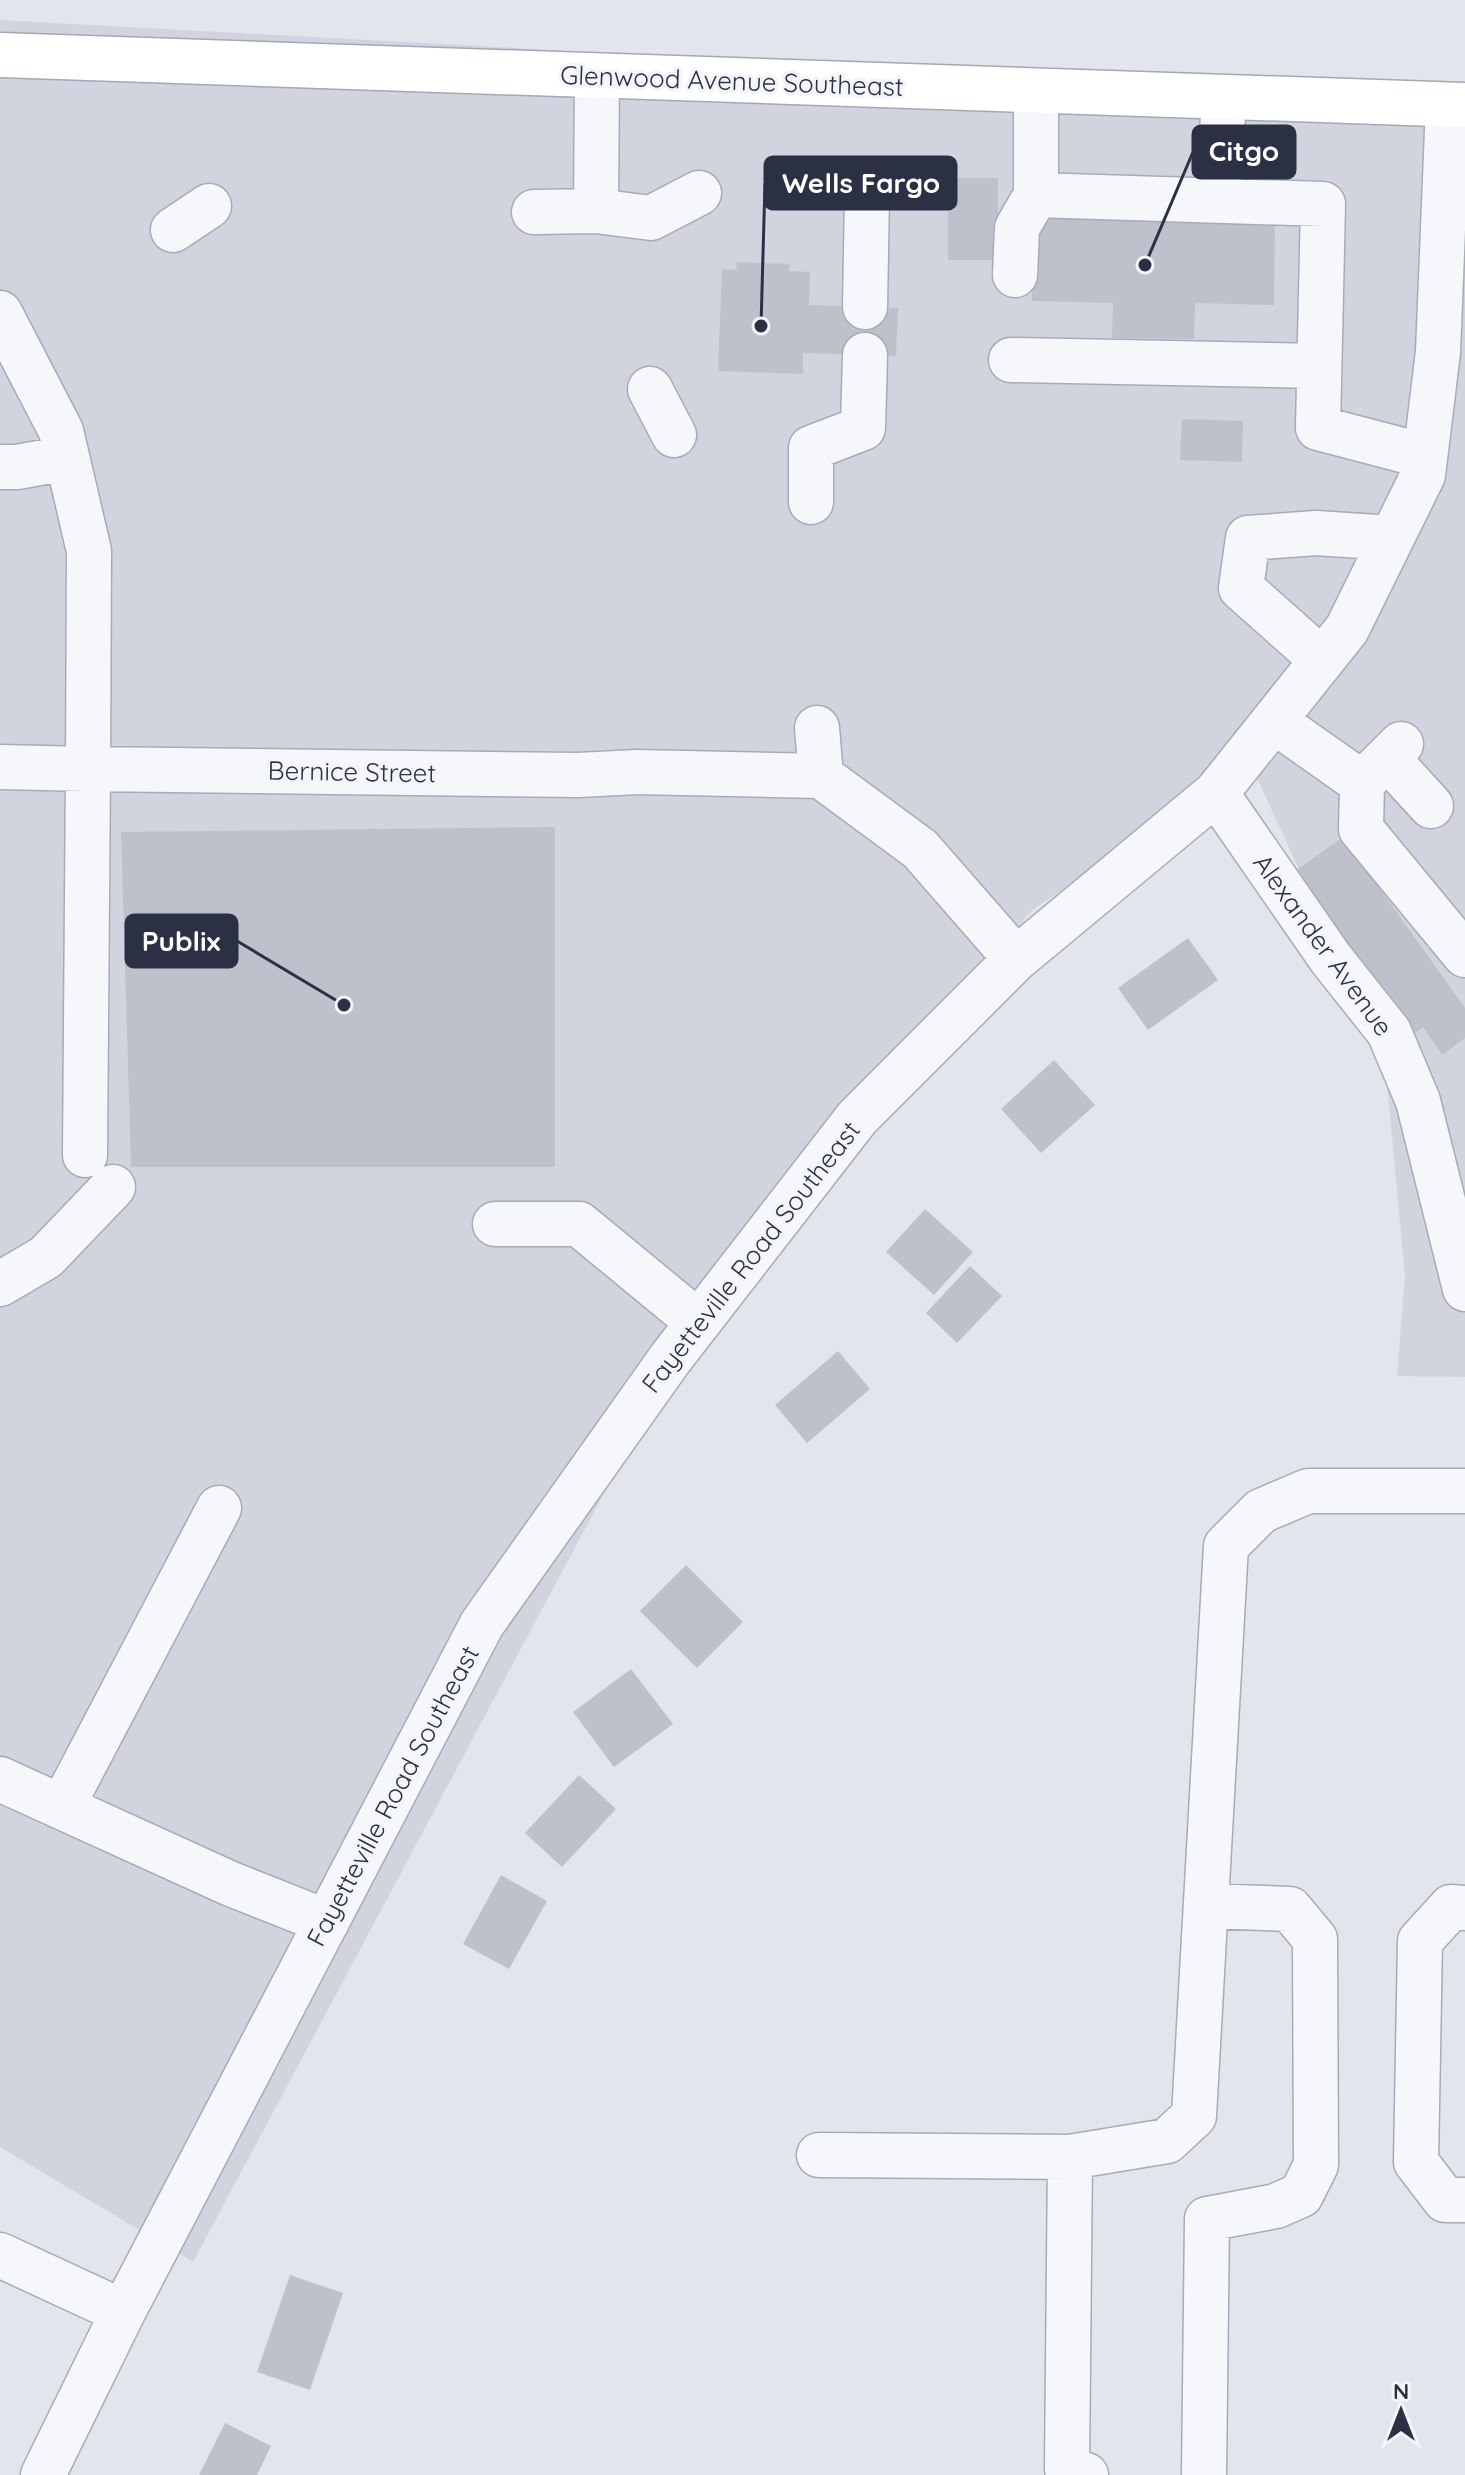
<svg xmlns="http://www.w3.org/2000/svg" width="1465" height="2475" font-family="Quicksand,sans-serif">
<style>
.built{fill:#d1d4de}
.building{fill:#bec0cc}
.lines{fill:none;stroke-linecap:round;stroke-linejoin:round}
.minor-casing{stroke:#a8abb6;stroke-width:47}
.major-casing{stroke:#a3a7b7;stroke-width:47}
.minor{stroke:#f6f7fa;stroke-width:44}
.major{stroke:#fff;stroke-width:44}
.labels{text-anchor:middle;stroke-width:7;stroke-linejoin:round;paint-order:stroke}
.street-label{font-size:26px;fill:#2b3044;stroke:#f3f5f9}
.leader{fill:none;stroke:#2b3044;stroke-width:3}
.callout-dot{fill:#2b3044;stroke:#f3f5f9;stroke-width:3}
.callout{fill:#2b3044;stroke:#2b3044;stroke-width:3}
.callout-label{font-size:28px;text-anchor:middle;font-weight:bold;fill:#fff}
</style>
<rect width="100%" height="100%" fill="#e3e5ec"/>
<!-- built -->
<path class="built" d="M 0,20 L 1465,100 L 1465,1377 L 1397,1376 L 1405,1275 L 1384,1053 L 1251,765 L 1031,911 L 679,1353 L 193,2262 L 0,2147 Z"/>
<!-- building -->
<path class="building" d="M 948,178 L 998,178 L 998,260 L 948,260 Z
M 1034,216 L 1275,221 L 1274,305 L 1195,303 L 1194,339 L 1112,338 L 1113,303 L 1032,301 Z
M 737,262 L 790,264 L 789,271 L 810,272 L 809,305 L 898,308 L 896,356 L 803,353 L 803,374 L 718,371 L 722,269 L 736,270 Z
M 1182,419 L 1243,421 L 1242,462 L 1180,460 Z
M 555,827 L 555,1167 L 131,1167 L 121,832 Z
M 1343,837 L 1465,1008 L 1465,1038 L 1442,1055 L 1423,1027 L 1408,1038 L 1291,874 Z
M 1188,938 L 1218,980 L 1148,1030 L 1118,988 Z
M 1054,1060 L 1095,1105 L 1041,1153 L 1001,1109 Z
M 925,1209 L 973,1252 L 934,1295 L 886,1252 Z
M 970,1266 L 1002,1296 L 957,1343 L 926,1313 Z
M 838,1351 L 870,1389 L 807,1443 L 775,1405 Z
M 686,1565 L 743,1622 L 697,1668 L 640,1611 Z
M 631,1669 L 673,1724 L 614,1767 L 573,1712 Z
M 579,1775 L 616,1809 L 562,1867 L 525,1833 Z
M 501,1875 L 547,1901 L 509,1969 L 463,1944 Z
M 290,2275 L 343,2293 L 310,2390 L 257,2372 Z
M 225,2423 L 271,2446 L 257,2475 L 199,2475 Z"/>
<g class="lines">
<!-- minor casing -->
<g class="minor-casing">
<path id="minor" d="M 1036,92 L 1036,195 L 1323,204 L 1318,428 L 1425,456
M 1218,200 L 1224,98
M 596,211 L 597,77
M 534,212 L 596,211 L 651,218 L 699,193
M 173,230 L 209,206
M 1015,275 L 1017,228 L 1036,195
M 865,307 L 867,195
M 0,313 L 61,431 L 89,551 L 88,769 L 578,775 L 638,772 L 821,776 L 920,849 L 1016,959
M 1011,360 L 1319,366
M 650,389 L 674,435
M 0,467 L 17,467 L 67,458
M 811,502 L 811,448 L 863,428 L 865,355
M 1322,660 L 1241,588 L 1248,538 L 1316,533 L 1392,538
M 1274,721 L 1362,783
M 817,728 L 821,776
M 1401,744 L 1362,783 L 1361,829 L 1465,955
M 1387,758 L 1431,806
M 0,767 L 88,769 L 85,1155
M 1216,793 L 1331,959 L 1389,1032 L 1418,1101 L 1465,1289
M 495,1224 L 579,1224 L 698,1322
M 0,1284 L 46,1257 L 113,1187
M 0,1779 L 231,1884 L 327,1922
M 62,1807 L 219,1508
M 1465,1908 L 1451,1907 L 1420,1941 L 1416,2162 L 1445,2200 L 1465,2200
M 819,2155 L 1070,2157
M 0,2255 L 123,2312
M 43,2475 L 123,2312 L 482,1624 L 670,1359 L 857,1118 L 1016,959 L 1216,793 L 1347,629 L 1423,475 L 1438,352 L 1448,105
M 1086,2475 L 1067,2469 L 1070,2157 L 1167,2141 L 1194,2116 L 1226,1546 L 1261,1511 L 1308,1491 L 1465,1491
M 1204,2475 L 1207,2219 L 1276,2206 L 1301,2195 L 1316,2165 L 1315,1939 L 1290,1909 L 1206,1906"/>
</g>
<!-- major casing -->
<g class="major-casing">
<path id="major" d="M 0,55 L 1465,105"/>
</g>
<!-- minor -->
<use href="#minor" class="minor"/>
<!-- major -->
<use href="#major" class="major"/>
</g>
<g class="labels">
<!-- street labels -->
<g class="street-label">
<text transform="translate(732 81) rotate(2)" y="9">Glenwood Avenue Southeast</text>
<text transform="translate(352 772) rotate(1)" y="9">Bernice Street</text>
<text transform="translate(1323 945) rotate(54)" y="9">Alexander Avenue</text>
<text transform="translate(751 1257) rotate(-52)" y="9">Fayetteville Road Southeast</text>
<text transform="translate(393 1796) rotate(-62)" y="9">Fayetteville Road Southeast</text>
</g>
</g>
<!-- callouts -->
<path class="leader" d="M1145 265L1193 152M761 326L765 183M344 1005L237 941"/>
<g class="callout-dot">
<circle cx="1145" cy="265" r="8"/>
<circle cx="761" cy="326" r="8"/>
<circle cx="344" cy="1005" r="8"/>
</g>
<g class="callout">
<rect x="1193" y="126" width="102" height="52" rx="8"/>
<rect x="765" y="157" width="191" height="52" rx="8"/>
<rect x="126" y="915" width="111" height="52" rx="8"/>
</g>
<g class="callout-label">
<text x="1244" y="161">Citgo</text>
<text x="861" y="193">Wells Fargo</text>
<text x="181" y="951">Publix</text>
</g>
<!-- north arrow -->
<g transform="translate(1401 2411)" stroke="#f3f5f9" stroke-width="6" paint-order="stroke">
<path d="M0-6L14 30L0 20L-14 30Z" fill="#2b3044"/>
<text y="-12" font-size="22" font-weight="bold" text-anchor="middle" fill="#2b3044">N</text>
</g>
</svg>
